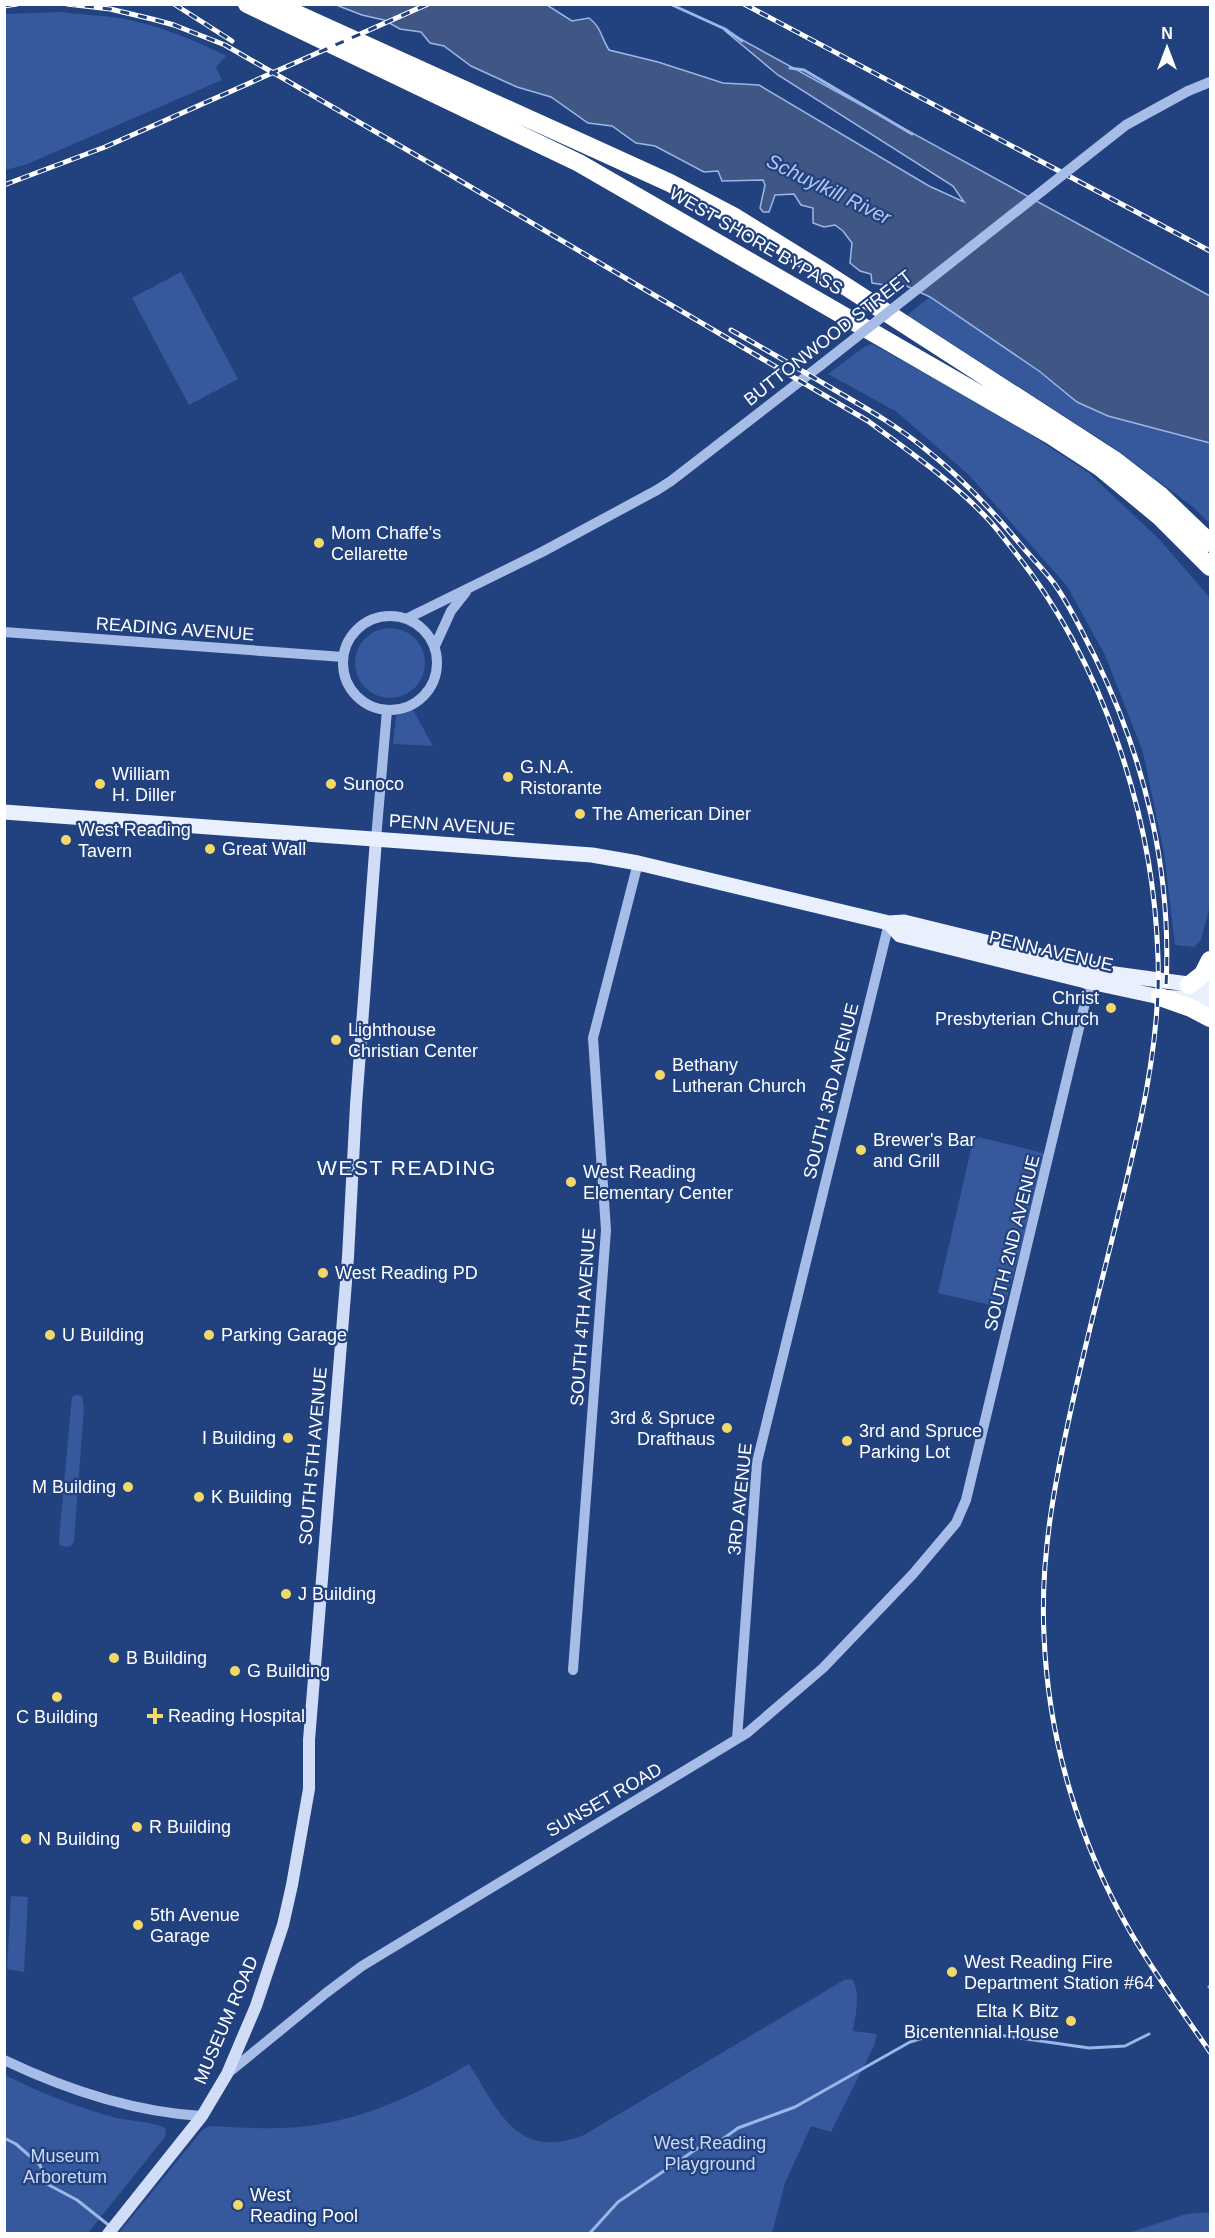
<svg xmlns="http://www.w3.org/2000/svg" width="1215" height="2238" font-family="Helvetica,sans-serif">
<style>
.green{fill:#36599d}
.water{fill:#405684;stroke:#9bb7e8;stroke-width:1.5}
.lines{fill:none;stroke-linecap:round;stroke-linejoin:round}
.stream{stroke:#9bb7e8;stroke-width:3}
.tertiary{stroke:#a7bde7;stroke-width:10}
.secondary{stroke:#d1ddf6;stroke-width:12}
.primary{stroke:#e9effd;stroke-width:15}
.motorway{stroke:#fff;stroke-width:18}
.rail-casing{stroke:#fff;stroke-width:5}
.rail{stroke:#22417f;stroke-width:3;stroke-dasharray:9;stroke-linecap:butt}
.tertiary-bridge{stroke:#a7bde7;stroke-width:10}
.poi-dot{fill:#f3d969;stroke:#22417f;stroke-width:2}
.labels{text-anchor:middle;stroke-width:4.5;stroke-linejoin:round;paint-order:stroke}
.street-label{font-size:18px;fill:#fff;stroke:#22417f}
.poi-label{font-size:18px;fill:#fff;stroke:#22417f;text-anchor:start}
.park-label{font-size:18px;fill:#cbdaf5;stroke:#22417f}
.water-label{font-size:20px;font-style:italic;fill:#b3c8ef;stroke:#22417f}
.quarter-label{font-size:21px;letter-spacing:1.5px;fill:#fff;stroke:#22417f}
</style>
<rect width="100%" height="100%" fill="#22417f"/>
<!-- green -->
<path class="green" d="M 61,12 C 82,15 104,15 125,19 C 160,26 195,40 226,56 L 216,67 L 222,80 L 25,165 L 5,170 L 5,14 Z
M 181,272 L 238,379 L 189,405 L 132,298 Z
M 930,297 L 1039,371 L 1077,402 L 1210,443 L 1210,524 L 1193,507 L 1114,448 L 907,315 Z
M 872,344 L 1010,421 L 1089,473 L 1160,540 L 1210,598 L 1210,905 L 1201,940 L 1194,947 L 1175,945 L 1164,853 L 1143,752 L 1105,655 L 1067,586 L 969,475 L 897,412 L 828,374 L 864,347 Z
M355 663a35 35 0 1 1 70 0a35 35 0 1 1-70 0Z
M 413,710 L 433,746 L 393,744 L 396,716 Z
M 974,1136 L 1047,1154 L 1004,1308 L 938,1293 Z
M 75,1395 L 82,1396 L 84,1407 L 74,1541 L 71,1546 L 66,1547 L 60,1545 L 59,1540 L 71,1407 L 72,1397 Z
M 11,1896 L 28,1897 L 24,1972 L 7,1969 Z
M 850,1979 L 853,1980 C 861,1995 855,2016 853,2031 L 877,2034 L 874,2046 L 831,2132 L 811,2126 L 785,2183 L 772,2233 L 118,2234 L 203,2129 L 211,2126 C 234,2127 257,2129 280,2128 C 348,2127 411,2098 469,2064 C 500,2113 517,2161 584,2135 L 844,1980 Z
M 5,2075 C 41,2093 78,2108 117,2118 C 129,2121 158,2122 166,2129 L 165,2137 L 88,2233 L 5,2233 Z
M 1210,2212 L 1210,2233 L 1128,2233 L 1186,2214 Z"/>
<!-- water -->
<path class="water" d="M 336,5 L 547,5 L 572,21 L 589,18 C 601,27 601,37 609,50 L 658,62 L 723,83 L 759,85 L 929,186 L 964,202 L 953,186 L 778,75 L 724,30 L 1210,296 L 1210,443 L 1108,416 L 1077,402 L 1039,371 L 930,297 L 896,281 L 885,285 L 872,283 L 871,274 L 860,271 L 850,263 L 852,243 L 843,231 L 835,225 L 824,227 L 813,223 L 813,208 L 801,205 L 794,194 L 775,195 L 769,212 L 763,212 L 760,208 L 765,185 L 763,180 L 722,181 L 718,171 L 704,172 L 655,146 L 636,143 L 612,126 L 588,123 L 551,97 L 517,87 L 471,66 L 444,46 L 430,43 L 421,32 L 400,29 L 384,20 L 362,15 Z"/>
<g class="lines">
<!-- stream -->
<path class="stream" d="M 670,4 L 725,29 L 742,41
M 790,68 L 804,70 L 912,134
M 1209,1987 L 1210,1986
M 4,2138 L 16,2144 L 40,2165 L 47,2184 L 77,2200 L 111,2227
M 589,2234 L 618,2202 L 698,2148 L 720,2141 L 738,2128 L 795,2107 L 910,2042 L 949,2030 L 963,2030 L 1089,2048 L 1125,2046 L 1149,2034"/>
<!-- tertiary -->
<path class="tertiary" d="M 1188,91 L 1210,82
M343 663a47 47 0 1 1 94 0a47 47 0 1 1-94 0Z
M 408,618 L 542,552 L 657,490 L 671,481 L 821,365
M 4,632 L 343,657
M 435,646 L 451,611 L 466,592
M 376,839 L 387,710
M 573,1670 L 606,1230 L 593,1038 L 638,863
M 737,1739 L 757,1462 L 889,923
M 4,2060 C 67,2090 133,2112 202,2116
M 227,2074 L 326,1993 L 362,1966 L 747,1733 L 823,1668 L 913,1574 L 956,1523 L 966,1500 L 1090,982"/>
<!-- secondary -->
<path class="secondary" d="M 108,2234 L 202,2116 L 227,2074 L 256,2006 L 283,1925 L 292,1885 L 309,1789 L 309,1740 L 348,1257 L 356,1105 L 376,839"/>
<!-- primary -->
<path class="primary" d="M 4,812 L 592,855 L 638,863 L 889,923 L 904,922 L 1115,974 L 1210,987
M 889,923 L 900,935 L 1090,982 L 1160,997 L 1210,1000"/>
<!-- motorway -->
<path class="motorway" d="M 247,4 L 579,163 L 1052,436 L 1101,468 L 1159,516 L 1210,567
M 275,4 L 591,147 L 670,183 L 733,216 L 822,271 L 1113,459 L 1161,496 L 1210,543
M 1189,985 L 1203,974 L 1210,960
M 1160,997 L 1191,1008 L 1210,1018"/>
<!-- rail casing -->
<g class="rail-casing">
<path id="rail" d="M 67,4 L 110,9 L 152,19 L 174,25 L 225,45 L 447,173 L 868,421 C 908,451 951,480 986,517 C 996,527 1005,540 1014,551 C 1103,662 1154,817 1158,958 C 1160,1012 1152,1065 1141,1118 C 1120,1214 1093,1309 1072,1405 C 1055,1481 1040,1556 1044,1635 C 1048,1739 1079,1843 1131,1933 C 1155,1974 1183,2013 1210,2052
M 174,4 L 232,41
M 744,4 L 1210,251
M 4,6 L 17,4
M 4,185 L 105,147 L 428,4
M 731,330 C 765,349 799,369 833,389 C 864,407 896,425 924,448 C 960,476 991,509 1020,544 C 1031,557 1043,569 1053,582 C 1070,605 1082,632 1095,657 C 1145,759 1172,872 1166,986"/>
</g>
<!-- rail -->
<use href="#rail" class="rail"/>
<!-- tertiary-bridge -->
<path class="tertiary-bridge" d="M 821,365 L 1126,125 L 1188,91"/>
</g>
<!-- markers -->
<g class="poi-dot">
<circle cx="319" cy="543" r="6"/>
<circle cx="508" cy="777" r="6"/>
<circle cx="100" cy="784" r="6"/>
<circle cx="331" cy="784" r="6"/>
<circle cx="580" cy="814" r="6"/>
<circle cx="66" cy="840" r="6"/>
<circle cx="210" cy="849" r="6"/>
<circle cx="1111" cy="1008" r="6"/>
<circle cx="336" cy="1040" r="6"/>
<circle cx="660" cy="1075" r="6"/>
<circle cx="861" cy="1150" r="6"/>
<circle cx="571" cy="1182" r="6"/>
<circle cx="323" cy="1273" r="6"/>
<circle cx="50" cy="1335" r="6"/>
<circle cx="209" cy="1335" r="6"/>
<circle cx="727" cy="1428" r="6"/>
<circle cx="288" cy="1438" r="6"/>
<circle cx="847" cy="1441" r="6"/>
<circle cx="128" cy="1487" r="6"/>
<circle cx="199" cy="1497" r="6"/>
<circle cx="286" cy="1594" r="6"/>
<circle cx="114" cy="1658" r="6"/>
<circle cx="235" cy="1671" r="6"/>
<circle cx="57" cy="1697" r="6"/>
<path d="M152 1707h6v6h6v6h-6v6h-6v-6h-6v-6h6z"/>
<circle cx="137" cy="1827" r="6"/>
<circle cx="26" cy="1839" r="6"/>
<circle cx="138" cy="1925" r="6"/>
<circle cx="952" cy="1972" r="6"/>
<circle cx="1071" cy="2021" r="6"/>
<circle cx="238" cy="2205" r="6"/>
</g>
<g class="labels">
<!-- street labels -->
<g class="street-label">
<text transform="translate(756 241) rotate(30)" y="6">WEST SHORE BYPASS</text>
<text transform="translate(828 338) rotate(-38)" y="6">BUTTONWOOD STREET</text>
<text transform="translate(175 629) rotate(4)" y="6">READING AVENUE</text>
<text transform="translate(452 825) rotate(4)" y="6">PENN AVENUE</text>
<text transform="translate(1051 951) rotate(13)" y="6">PENN AVENUE</text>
<text transform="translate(831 1091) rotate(-76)" y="6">SOUTH 3RD AVENUE</text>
<text transform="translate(1012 1243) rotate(-76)" y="6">SOUTH 2ND AVENUE</text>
<text transform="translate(583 1317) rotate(-86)" y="6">SOUTH 4TH AVENUE</text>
<text transform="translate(313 1456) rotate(-85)" y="6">SOUTH 5TH AVENUE</text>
<text transform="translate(740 1499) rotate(-84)" y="6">3RD AVENUE</text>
<text transform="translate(604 1800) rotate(-30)" y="6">SUNSET ROAD</text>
<text transform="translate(226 2020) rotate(-67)" y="6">MUSEUM ROAD</text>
</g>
<!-- poi labels -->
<g class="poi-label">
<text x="331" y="539">Mom Chaffe's<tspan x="331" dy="21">Cellarette</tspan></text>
<text x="520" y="773">G.N.A.<tspan x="520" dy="21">Ristorante</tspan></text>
<text x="112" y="780">William<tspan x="112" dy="21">H. Diller</tspan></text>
<text x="343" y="790">Sunoco</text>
<text x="592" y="820">The American Diner</text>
<text x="78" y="836">West Reading<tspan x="78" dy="21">Tavern</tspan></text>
<text x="222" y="855">Great Wall</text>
<text x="1099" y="1004" text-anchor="end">Christ<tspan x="1099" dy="21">Presbyterian Church</tspan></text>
<text x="348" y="1036">Lighthouse<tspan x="348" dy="21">Christian Center</tspan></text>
<text x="672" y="1071">Bethany<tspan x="672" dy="21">Lutheran Church</tspan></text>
<text x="873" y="1146">Brewer's Bar<tspan x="873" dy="21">and Grill</tspan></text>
<text x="583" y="1178">West Reading<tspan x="583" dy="21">Elementary Center</tspan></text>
<text x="335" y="1279">West Reading PD</text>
<text x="62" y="1341">U Building</text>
<text x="221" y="1341">Parking Garage</text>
<text x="715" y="1424" text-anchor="end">3rd &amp; Spruce<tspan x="715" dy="21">Drafthaus</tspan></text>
<text x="859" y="1437">3rd and Spruce<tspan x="859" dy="21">Parking Lot</tspan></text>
<text x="276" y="1444" text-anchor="end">I Building</text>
<text x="116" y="1493" text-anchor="end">M Building</text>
<text x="211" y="1503">K Building</text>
<text x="298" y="1600">J Building</text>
<text x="126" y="1664">B Building</text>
<text x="247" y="1677">G Building</text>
<text x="168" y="1722">Reading Hospital</text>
<text x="57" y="1723" text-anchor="middle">C Building</text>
<text x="149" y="1833">R Building</text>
<text x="38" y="1845">N Building</text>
<text x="150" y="1921">5th Avenue<tspan x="150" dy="21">Garage</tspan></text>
<text x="964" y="1968">West Reading Fire<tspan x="964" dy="21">Department Station #64</tspan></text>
<text x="1059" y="2017" text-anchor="end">Elta K Bitz<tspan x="1059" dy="21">Bicentennial House</tspan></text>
<text x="250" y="2201">West<tspan x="250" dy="21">Reading Pool</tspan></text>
</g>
<!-- park labels -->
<g class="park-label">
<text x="710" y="2149">West Reading<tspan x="710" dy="21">Playground</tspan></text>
<text x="65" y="2162">Museum<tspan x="65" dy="21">Arboretum</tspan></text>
</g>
<!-- water labels -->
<g class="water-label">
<text transform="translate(829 189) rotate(26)" y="7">Schuylkill River</text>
</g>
<!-- quarter labels -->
<g class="quarter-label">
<text x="407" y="1175">WEST READING</text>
</g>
</g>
<!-- border -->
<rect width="1215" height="2238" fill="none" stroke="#ffffff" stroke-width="12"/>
<!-- north arrow -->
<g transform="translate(1167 48)" stroke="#22417f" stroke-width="4.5" paint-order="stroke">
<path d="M0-4.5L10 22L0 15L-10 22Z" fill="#ffffff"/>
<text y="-9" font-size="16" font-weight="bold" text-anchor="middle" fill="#ffffff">N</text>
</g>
</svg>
